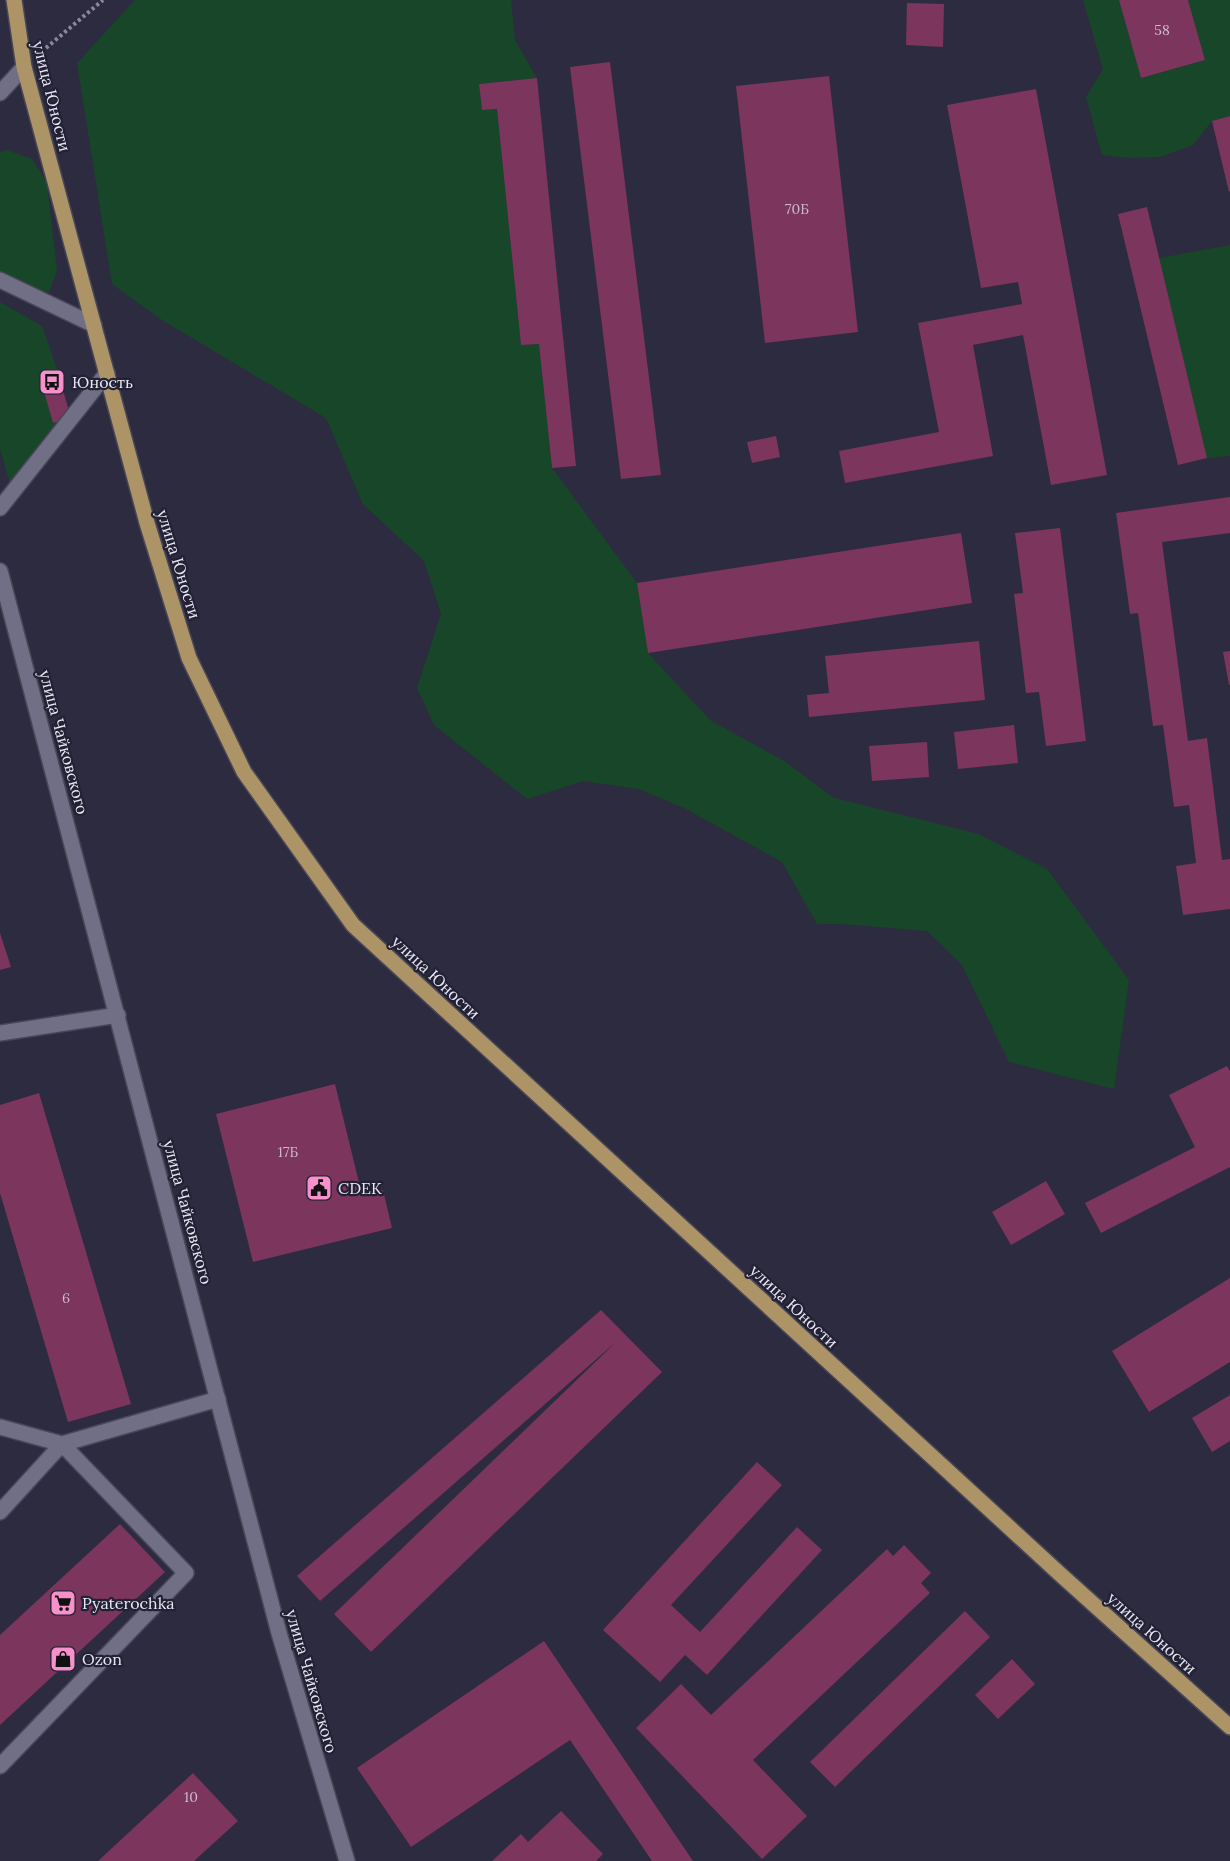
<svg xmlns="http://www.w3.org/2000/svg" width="1230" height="1861" font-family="Lora,serif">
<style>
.green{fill:#174728}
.building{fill:#7c355c}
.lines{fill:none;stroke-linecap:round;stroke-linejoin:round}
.lane-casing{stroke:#484657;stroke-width:18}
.street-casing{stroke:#484657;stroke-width:18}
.primary-casing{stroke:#484657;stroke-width:18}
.path{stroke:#8a8899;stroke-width:4;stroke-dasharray:3 3;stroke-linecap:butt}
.lane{stroke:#716f86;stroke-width:15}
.street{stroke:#716f86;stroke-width:15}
.primary{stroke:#ac9466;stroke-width:15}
.labels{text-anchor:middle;stroke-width:4.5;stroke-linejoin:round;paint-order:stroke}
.number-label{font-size:14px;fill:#cdbacf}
.street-label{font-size:16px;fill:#e8e7f5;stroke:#232134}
.poi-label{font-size:16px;fill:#e8e7f5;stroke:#232134;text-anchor:start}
</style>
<rect width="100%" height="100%" fill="#2d2b3f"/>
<!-- green -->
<path class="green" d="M 135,0 L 511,0 L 515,40 L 537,78 L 479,84 L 482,110 L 497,109 L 521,345 L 539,344 L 552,468 L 637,583 L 648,653 L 710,720 L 784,761 L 834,798 L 978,834 L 1047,869 L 1129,980 L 1114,1089 L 1009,1062 L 962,965 L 927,931 L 841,924 L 817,924 L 782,862 L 686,809 L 639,789 L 583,781 L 527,799 L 434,725 L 417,688 L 441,614 L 424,561 L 363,504 L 326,418 L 162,320 L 112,284 L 77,63 Z
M 1083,0 L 1119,0 L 1141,78 L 1205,60 L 1188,0 L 1230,0 L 1230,116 L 1212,121 L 1193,145 L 1160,157 L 1129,158 L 1102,155 L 1086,97 L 1103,69 Z
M 7,150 L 32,159 L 47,183 L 57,271 L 49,292 L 26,289 L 0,275 L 0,152 Z
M 1230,245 L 1230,456 L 1207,458 L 1159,258 Z
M 0,302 L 42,326 L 57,369 L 40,374 L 53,423 L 71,418 L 14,497 L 0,449 Z"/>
<!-- building -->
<path class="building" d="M 1119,0 L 1188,0 L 1205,60 L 1141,78 Z
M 907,3 L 944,4 L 943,47 L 906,45 Z
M 610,62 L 661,475 L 621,479 L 570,67 Z
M 829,76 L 858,332 L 765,343 L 736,86 Z
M 537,78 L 576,466 L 552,468 L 539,344 L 521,345 L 497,109 L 482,110 L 479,84 Z
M 1036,89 L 1107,475 L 1051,485 L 1023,335 L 973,345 L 993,456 L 845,483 L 839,451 L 939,432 L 918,323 L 1022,304 L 1018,282 L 981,288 L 947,105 Z
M 1230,116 L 1230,191 L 1229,192 L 1212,121 Z
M 1147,207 L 1207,458 L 1178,465 L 1118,214 Z
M 57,369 L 71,418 L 53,423 L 39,374 Z
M 776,436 L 780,457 L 752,463 L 747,442 Z
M 1230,497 L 1230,533 L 1162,542 L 1188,741 L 1207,738 L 1222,860 L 1230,859 L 1230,909 L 1183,915 L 1176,866 L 1196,863 L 1189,805 L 1174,807 L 1163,725 L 1153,726 L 1138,613 L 1130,614 L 1116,513 Z
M 1060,528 L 1086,741 L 1046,746 L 1039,692 L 1026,693 L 1014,594 L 1023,593 L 1015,533 Z
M 961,533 L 972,603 L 648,653 L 637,583 Z
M 979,641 L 985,700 L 809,717 L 807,695 L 829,693 L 825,656 Z
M 1230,651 L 1230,685 L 1229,685 L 1223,652 Z
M 1014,725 L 1018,763 L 958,769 L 954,732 Z
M 927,742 L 929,777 L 872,781 L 869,746 Z
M 0,933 L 11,967 L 0,970 Z
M 1227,1066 L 1230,1071 L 1230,1167 L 1101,1233 L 1085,1203 L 1195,1147 L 1169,1095 Z
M 335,1084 L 362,1195 L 383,1190 L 392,1228 L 253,1262 L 216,1114 Z
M 39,1093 L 131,1404 L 68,1422 L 0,1193 L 0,1105 Z
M 1046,1181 L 1065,1214 L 1011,1245 L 992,1212 Z
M 1230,1278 L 1230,1362 L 1149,1412 L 1112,1351 Z
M 601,1310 L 662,1372 L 371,1652 L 334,1614 L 616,1342 L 320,1601 L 297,1576 Z
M 1230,1395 L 1230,1441 L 1212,1452 L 1192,1418 Z
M 757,1462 L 782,1485 L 671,1605 L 700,1632 L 797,1527 L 822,1550 L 707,1675 L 685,1655 L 660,1682 L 603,1630 Z
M 120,1524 L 165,1572 L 0,1725 L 0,1635 Z
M 904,1545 L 931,1573 L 921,1583 L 930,1593 L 753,1760 L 807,1816 L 762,1859 L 636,1728 L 681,1684 L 711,1715 L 887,1549 L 893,1556 Z
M 965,1611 L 990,1637 L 835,1787 L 810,1762 Z
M 544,1641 L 693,1861 L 652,1861 L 570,1740 L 411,1847 L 357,1768 Z
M 1012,1659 L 1035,1684 L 998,1719 L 975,1695 Z
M 193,1773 L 238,1821 L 194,1861 L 98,1861 Z
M 561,1811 L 603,1854 L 596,1861 L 492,1861 L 521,1834 L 528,1842 Z"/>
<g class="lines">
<!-- lane casing -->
<g class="lane-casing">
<path id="lane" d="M 0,280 L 94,325
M 0,508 L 107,373
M 0,1033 L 118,1015
M 0,1427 L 62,1444 L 218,1399
M 0,1512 L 62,1444
M 0,1766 L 186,1573 L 62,1444"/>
</g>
<!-- street casing -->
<g class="street-casing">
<path id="street" d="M 0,93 L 24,67
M 0,571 L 279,1633 L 347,1861"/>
</g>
<!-- primary casing -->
<g class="primary-casing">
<path id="primary" d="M 14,0 L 24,67 L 147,523 L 189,658 L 244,772 L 353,925 L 1061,1575 L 1230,1727"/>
</g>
<!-- path -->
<path class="path" d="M 46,48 L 103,0"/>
<!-- lane -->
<use href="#lane" class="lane"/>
<!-- street -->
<use href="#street" class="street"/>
<!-- primary -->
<use href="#primary" class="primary"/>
</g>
<!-- icons -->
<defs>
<g id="bus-square" transform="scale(1.35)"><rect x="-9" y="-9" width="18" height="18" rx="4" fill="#f890cb" stroke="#232134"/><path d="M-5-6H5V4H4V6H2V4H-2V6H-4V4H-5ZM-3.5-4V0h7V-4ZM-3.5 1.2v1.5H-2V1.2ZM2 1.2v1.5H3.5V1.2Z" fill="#111"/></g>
<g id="civic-square" transform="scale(1.35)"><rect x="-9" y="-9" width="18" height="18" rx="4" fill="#f890cb" stroke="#232134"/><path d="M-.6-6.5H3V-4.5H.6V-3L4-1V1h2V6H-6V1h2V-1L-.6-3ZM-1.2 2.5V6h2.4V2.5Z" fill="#111"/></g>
<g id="supermarket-square" transform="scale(1.35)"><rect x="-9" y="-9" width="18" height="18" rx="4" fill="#f890cb" stroke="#232134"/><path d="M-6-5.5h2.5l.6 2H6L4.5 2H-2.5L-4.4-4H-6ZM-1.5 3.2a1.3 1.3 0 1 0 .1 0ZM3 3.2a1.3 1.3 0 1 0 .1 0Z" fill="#111"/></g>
<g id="shop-square" transform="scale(1.35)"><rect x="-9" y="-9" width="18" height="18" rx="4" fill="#f890cb" stroke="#232134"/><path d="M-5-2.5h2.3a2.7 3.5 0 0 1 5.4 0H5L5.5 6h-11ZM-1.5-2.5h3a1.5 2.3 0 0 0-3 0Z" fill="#111"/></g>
</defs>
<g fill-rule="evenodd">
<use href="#bus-square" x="52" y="382"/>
<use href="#civic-square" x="319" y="1188"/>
<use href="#supermarket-square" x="63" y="1603"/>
<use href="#shop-square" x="63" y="1659"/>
</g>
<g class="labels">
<!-- number labels -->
<g class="number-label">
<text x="1162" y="35">58</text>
<text x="797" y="214">70Б</text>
<text x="288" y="1157">17Б</text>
<text x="66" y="1303">6</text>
<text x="191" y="1802">10</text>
</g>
<!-- street labels -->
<g class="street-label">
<text transform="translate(52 96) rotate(76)" y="6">улица Юности</text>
<text transform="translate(179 564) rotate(73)" y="6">улица Юности</text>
<text transform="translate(64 742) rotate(75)" y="6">улица Чайковского</text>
<text transform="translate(436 977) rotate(43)" y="6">улица Юности</text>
<text transform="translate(188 1212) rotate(75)" y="6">улица Чайковского</text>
<text transform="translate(794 1306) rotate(43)" y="6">улица Юности</text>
<text transform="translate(1152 1633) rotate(42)" y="6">улица Юности</text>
<text transform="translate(312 1681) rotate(74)" y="6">улица Чайковского</text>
</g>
<!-- poi labels -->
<g class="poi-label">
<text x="72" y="388">Юность</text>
<text x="338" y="1194">CDEK</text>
<text x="82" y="1609">Pyaterochka</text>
<text x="82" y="1665">Ozon</text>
</g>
</g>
</svg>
